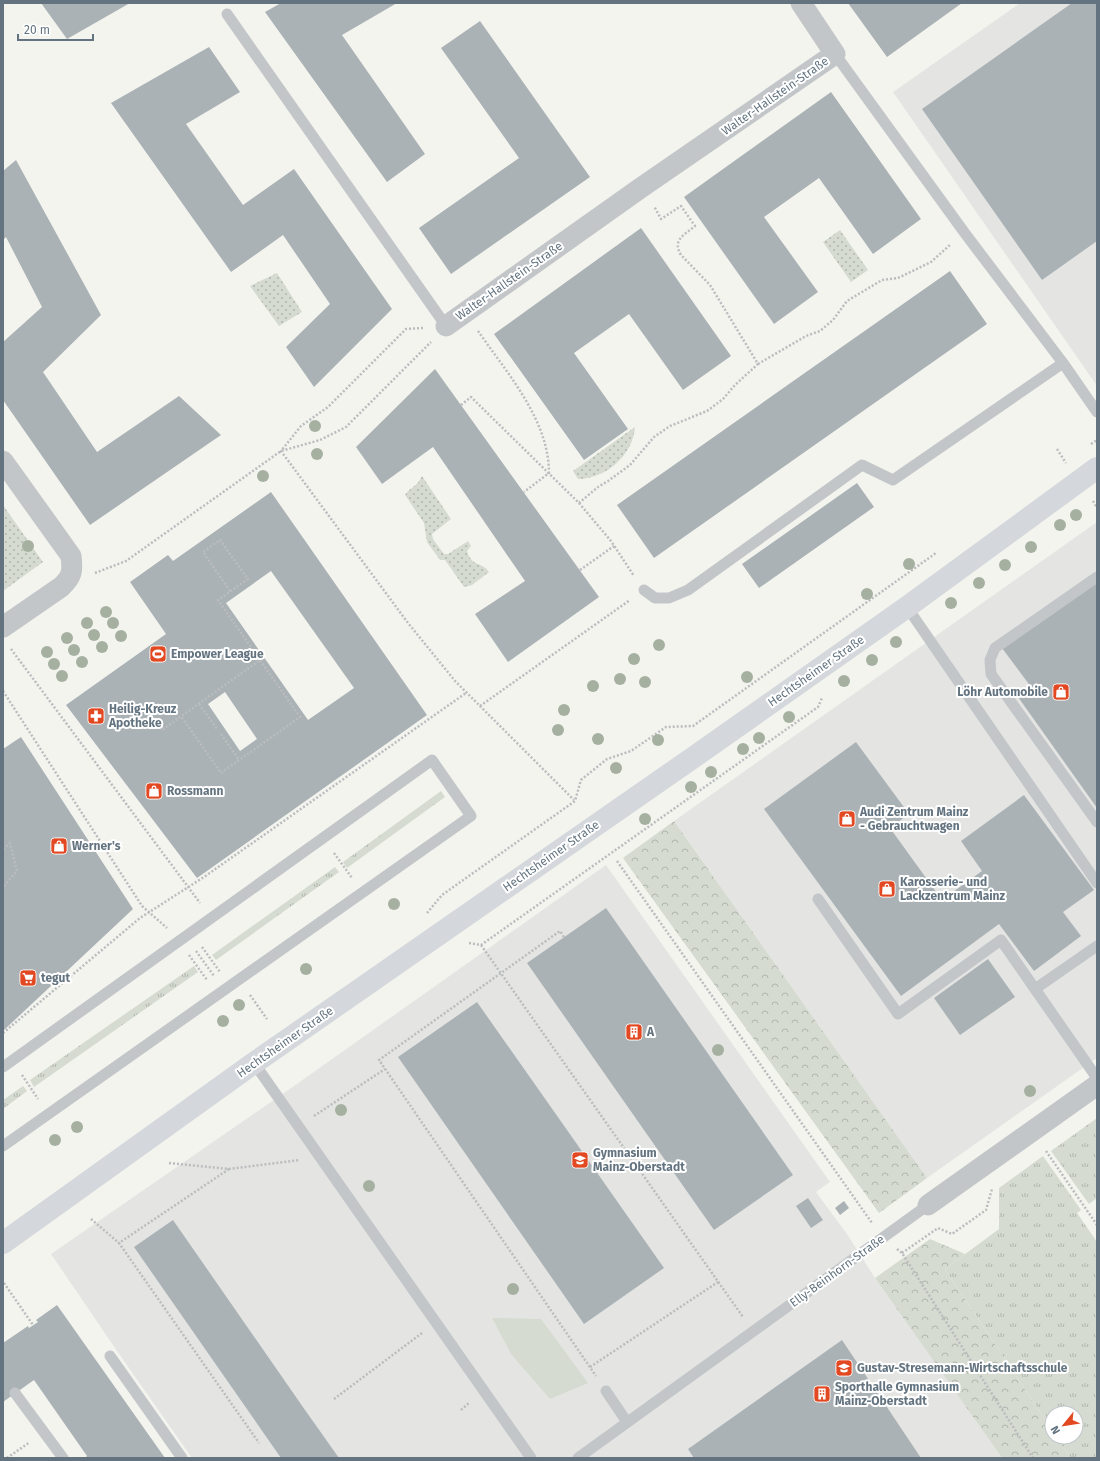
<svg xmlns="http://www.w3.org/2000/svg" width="1100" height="1461" font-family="'Fira Sans',sans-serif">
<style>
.built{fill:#e4e5e3}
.grass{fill:url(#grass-tufts)}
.forest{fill:url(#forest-crowns)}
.park{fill:url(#park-dots)}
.pitch{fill:#d5dbd0}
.building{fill:#aab2b5;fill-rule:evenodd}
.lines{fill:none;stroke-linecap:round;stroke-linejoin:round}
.path{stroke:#babcbe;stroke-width:2.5;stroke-dasharray:2 2;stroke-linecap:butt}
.lane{stroke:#c3c6c9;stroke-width:11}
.street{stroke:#c3c6c9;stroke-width:21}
.secondary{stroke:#d4d8dc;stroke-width:22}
.tree{fill:#a6b0a1}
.labels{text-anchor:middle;stroke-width:4;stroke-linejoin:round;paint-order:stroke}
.street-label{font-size:12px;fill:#637480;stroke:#fff}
.poi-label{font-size:12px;font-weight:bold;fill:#637480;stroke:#fff;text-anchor:start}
</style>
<defs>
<pattern id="grass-tufts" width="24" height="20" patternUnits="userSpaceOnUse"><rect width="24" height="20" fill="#d5dbd0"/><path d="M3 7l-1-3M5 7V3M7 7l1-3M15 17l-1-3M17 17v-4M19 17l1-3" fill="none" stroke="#b0b6ae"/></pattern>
<pattern id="forest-crowns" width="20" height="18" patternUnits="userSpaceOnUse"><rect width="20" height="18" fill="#d5dbd0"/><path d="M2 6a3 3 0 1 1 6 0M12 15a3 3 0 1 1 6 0" fill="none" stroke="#b0b6ae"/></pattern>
<pattern id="park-dots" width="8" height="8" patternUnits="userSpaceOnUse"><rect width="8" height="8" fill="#d5dbd0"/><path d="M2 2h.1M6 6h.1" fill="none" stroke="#b0b6ae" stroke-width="1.8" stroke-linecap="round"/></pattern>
</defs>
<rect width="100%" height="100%" fill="#f4f4ef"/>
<!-- built -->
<path class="built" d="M 1020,3 L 1097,3 L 1097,386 L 893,92 Z
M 1097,522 L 1097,1058 L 927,1178 L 674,821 Z
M 606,865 L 830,1182 L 816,1192 L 847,1234 L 875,1278 L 1002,1458 L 192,1458 L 117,1351 L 51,1254 L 294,1086 Z"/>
<!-- grass -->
<path class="grass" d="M 441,791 L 445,797 L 347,868 L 343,862 Z
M 335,867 L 339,872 L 216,960 L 212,955 Z
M 194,966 L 198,972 L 34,1087 L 30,1080 Z
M 23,1086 L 27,1091 L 3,1109 L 3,1100 Z
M 1097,1118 L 1097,1198 L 1089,1204 L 1051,1151 Z
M 1043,1156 L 1081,1210 L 1077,1213 L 1097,1242 L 1097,1458 L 1071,1458 L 1057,1437 L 1076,1437 L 1076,1413 L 1052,1413 L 1052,1430 L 945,1269 L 999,1229 L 999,1188 Z"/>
<!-- forest -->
<path class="forest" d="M 674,821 L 927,1178 L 879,1213 L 623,858 Z
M 930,1239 L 965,1254 L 945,1269 L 1052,1430 L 1052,1437 L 1057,1437 L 1071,1458 L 1002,1458 L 875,1278 Z"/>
<!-- park -->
<path class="park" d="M 840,230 L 868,270 L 851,282 L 823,242 Z
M 277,273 L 302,312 L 279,326 L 250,286 Z
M 635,427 C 633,455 606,479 578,479 L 573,471 Z
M 422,476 L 451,519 L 432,534 L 433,539 L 444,554 L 448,554 L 468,541 L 471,546 L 467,551 C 472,568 482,561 489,572 L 472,585 L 464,587 L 445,560 L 440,560 L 427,542 L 424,523 L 405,495 C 411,486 416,488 422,476 Z
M 3,505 L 43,562 L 3,591 Z"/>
<!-- pitch -->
<path class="pitch" d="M 492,1318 L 541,1319 L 588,1383 L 550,1399 L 511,1354 Z"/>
<!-- building -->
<path class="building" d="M 41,3 L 130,3 L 67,39 Z
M 281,3 L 397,3 L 342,35 L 425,154 L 387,182 L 265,12 Z
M 848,3 L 962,3 L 887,57 Z
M 1072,3 L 1097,3 L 1097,241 L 1042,280 L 922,109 Z
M 480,21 L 590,177 L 451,274 L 419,228 L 519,158 L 441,48 Z
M 209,47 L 240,92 L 186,124 L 243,205 L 294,169 L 392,309 L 314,387 L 286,347 L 330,304 L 283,235 L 231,272 L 111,103 Z
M 831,92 L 921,219 L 873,254 L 819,178 L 764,217 L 818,292 L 774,324 L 684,197 Z
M 16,160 L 101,315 L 43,372 L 97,452 L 179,396 L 221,435 L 90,525 L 3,400 L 3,342 L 42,307 L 6,237 L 3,240 L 3,171 Z
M 641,228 L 731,356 L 683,390 L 629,314 L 574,353 L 628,429 L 584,460 L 494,334 Z
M 950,271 L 987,324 L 654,558 L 617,505 Z
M 435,369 L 599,597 L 508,662 L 475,614 L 525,581 L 433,447 L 382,484 L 356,447 Z
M 857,483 L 874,507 L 759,588 L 742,564 Z
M 271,492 L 427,715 L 197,878 L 66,705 L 166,634 L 130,582 L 168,555 L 173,561 ZM 271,571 L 354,688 L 308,720 L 226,603 ZM 225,692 L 257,739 L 240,751 L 208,704 Z
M 1097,581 L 1097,808 L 1018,697 L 1031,687 L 999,644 Z
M 21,737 L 133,909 L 3,1031 L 3,749 Z
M 856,742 L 909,814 L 890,828 L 942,900 L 982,871 L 961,841 L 1024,795 L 1094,890 L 1063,912 L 1081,936 L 1034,971 L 999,924 L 901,996 L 764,809 Z
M 606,908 L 793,1175 L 714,1230 L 527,963 Z
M 988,959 L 1015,997 L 960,1035 L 934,998 Z
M 477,1002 L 664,1268 L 584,1324 L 398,1057 Z
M 808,1198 L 823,1220 L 811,1228 L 796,1206 Z
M 844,1201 L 849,1208 L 840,1215 L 835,1208 Z
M 173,1220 L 305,1410 L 339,1458 L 281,1458 L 134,1247 Z
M 57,1305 L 165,1458 L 85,1458 L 87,1456 L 34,1380 L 3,1402 L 3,1343 L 28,1326 L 29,1328 L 38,1322 L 36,1320 Z
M 842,1340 L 921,1458 L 694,1458 L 688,1449 Z"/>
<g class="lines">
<!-- path -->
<path class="path" d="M 423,328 L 406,329 L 328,407 L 301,426 L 281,451 L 408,623 L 455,681 L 574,800
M 478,331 C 507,373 549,420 549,473 L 524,492
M 758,364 L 806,336 L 820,331 L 833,320 L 847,301 L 882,280 L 898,278 L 931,262 L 951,244
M 461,405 L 471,397 L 579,503 L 598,487 L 608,481 L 630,465 L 654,437 L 670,426 L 707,411 L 723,399 L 735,385 L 758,364 L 710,285 L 681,255 C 672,240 684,235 695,226 L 681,206 L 661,219 L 654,206
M 1091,444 L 1097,440
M 1057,449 L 1066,463
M 1093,501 L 1097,508
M 579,503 L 611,541 L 634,576
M 580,570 L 614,546
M 95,573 L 126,561 L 281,451 L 320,440 L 346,427 L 431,342
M 230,591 L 203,552 L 220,540 L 248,579 L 218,600 L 260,660
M 11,649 L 200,903
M 3,691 L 142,906 L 167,928
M 199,704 L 217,729
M 480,706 L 630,600
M 150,715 L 162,730 L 260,660 L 300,717 L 221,773 L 181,716
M 221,734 L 239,760
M 3,849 L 10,843 L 17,871 L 3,887
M 334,853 L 352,878
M 617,861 L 872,1223
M 427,913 L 442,895 L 575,801 L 581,780 L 607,759 L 631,751 L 666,727 L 693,726 L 936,553
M 564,937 L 560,931 L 379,1060 L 596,1376
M 469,943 L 481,945 L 818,707 L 822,698
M 481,945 L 743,1317
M 202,947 L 220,972
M 196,951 L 214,976
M 189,955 L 207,980
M 250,995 L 267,1019
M 3,1033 L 140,918 L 204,877 L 466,693
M 22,1075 L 38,1099
M 314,1116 L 385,1069
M 1046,1151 L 1097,1225
M 169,1163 L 229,1169 L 300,1160
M 229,1169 L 119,1243 L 259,1443
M 91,1219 L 119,1243
M 897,1249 L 902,1253 L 1033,1458
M 902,1253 L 938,1228 L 952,1234 L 986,1210 L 992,1189
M 4,1283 L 33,1325
M 590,1367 L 718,1282
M 334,1399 L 422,1333
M 461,1410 L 469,1403
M 7,1458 L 30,1442"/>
<!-- lane -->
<path class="lane" d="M 227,14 L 446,326
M 835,54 L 964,232 L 1063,363 L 1097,412
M 1097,577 L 995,648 L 990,660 L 991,674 L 1097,822
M 644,590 L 655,598 L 669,598 L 688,590 L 862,465 L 893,480 L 1063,363
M 907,607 L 1097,883
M 818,899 L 898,1014 L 1001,940 L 1035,989
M 1097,946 L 1035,989 L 1097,1078
M 254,1063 L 531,1458
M 3,1067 L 432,760 L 471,816 L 3,1146
M 110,1356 L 182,1458
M 606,1391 L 627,1422
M 15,1393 L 63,1458
M 578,1458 L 928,1205"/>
<!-- street -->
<path class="street" d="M 446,326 L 642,187 L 835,54 L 801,3
M 3,461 L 71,556 C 73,571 72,577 61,587 L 3,627
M 928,1205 L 1097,1085"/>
<!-- secondary -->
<path class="secondary" d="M 3,1243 L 254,1063 L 694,757 L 907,607 L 1097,468"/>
</g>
<!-- trees -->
<g class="tree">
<circle cx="315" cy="426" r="6"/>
<circle cx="317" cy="454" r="6"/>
<circle cx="263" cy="476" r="6"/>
<circle cx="1076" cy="515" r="6"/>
<circle cx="1060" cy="525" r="6"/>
<circle cx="28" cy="546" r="6"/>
<circle cx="1031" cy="547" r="6"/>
<circle cx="909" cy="564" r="6"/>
<circle cx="1005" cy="565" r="6"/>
<circle cx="979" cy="583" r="6"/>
<circle cx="867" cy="594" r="6"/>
<circle cx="951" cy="603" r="6"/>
<circle cx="106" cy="612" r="6"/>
<circle cx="87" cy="623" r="6"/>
<circle cx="113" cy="623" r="6"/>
<circle cx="94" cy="635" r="6"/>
<circle cx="121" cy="636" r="6"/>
<circle cx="67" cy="638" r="6"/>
<circle cx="896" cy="642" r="6"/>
<circle cx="659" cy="645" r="6"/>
<circle cx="102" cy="647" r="6"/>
<circle cx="74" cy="650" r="6"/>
<circle cx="47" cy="652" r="6"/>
<circle cx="634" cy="659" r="6"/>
<circle cx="872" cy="660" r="6"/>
<circle cx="82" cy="662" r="6"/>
<circle cx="54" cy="664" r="6"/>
<circle cx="62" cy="676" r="6"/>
<circle cx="747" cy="677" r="6"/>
<circle cx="620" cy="679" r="6"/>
<circle cx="844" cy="681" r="6"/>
<circle cx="645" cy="682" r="6"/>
<circle cx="593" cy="686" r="6"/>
<circle cx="564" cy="710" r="6"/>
<circle cx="789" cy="717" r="6"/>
<circle cx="558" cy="730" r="6"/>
<circle cx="759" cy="738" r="6"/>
<circle cx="598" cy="739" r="6"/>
<circle cx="658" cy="740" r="6"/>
<circle cx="743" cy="749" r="6"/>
<circle cx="616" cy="768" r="6"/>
<circle cx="711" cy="772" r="6"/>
<circle cx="691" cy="787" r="6"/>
<circle cx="645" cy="819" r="6"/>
<circle cx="394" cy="904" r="6"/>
<circle cx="306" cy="969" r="6"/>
<circle cx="239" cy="1005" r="6"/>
<circle cx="223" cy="1021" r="6"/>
<circle cx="718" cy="1050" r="6"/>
<circle cx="1030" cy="1091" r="6"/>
<circle cx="341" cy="1110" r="6"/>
<circle cx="77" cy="1127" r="6"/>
<circle cx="55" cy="1140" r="6"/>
<circle cx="369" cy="1186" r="6"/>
<circle cx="513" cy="1289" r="6"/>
</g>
<!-- icons -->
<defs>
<g id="stadium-square" transform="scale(0.9)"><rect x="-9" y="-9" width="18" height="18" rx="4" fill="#e24821" stroke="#fff"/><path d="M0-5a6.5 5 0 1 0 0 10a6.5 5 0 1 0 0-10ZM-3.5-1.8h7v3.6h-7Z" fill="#fff"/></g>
<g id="shop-square" transform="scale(0.9)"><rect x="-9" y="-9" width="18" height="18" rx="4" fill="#e24821" stroke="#fff"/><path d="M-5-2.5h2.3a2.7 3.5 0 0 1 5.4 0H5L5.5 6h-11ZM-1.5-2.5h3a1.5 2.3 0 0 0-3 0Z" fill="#fff"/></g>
<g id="pharmacy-square" transform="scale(0.9)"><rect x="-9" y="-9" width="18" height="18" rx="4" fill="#e24821" stroke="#fff"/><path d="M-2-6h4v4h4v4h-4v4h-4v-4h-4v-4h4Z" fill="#fff"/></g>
<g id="supermarket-square" transform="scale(0.9)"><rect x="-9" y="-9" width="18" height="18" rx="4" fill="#e24821" stroke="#fff"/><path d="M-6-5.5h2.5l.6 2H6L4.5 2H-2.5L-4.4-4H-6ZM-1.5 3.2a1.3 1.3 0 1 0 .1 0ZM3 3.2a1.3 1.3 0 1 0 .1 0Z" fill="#fff"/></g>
<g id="building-square" transform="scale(0.9)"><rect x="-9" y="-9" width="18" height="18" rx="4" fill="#e24821" stroke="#fff"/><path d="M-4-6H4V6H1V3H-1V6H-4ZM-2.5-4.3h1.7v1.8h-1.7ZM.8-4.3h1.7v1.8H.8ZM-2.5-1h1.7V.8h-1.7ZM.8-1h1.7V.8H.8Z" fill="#fff"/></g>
<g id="school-square" transform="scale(0.9)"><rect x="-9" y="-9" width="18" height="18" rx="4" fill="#e24821" stroke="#fff"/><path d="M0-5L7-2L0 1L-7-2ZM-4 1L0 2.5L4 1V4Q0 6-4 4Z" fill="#fff"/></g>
</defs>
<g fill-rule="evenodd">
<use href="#stadium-square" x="158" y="654"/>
<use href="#shop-square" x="1061" y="692"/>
<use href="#pharmacy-square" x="96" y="716"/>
<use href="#shop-square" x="154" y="791"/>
<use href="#shop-square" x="847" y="819"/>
<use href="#shop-square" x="59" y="846"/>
<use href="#shop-square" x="887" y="889"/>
<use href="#supermarket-square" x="28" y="978"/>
<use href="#building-square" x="634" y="1032"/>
<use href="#school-square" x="580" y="1160"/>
<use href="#school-square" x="844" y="1368"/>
<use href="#building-square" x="822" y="1394"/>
</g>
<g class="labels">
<!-- street labels -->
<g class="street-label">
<text transform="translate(775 96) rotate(-35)" y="4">Walter-Hallstein-Straße</text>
<text transform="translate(509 281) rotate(-35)" y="4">Walter-Hallstein-Straße</text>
<text transform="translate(816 671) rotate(-35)" y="4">Hechtsheimer Straße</text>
<text transform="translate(551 856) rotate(-35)" y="4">Hechtsheimer Straße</text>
<text transform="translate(285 1042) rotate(-35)" y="4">Hechtsheimer Straße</text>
<text transform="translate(837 1271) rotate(-36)" y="4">Elly-Beinhorn-Straße</text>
</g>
<!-- poi labels -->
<g class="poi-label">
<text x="171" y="658">Empower League</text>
<text x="1048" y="696" text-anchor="end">Löhr Automobile</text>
<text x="109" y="713">Heilig-Kreuz<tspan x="109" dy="14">Apotheke</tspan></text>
<text x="167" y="795">Rossmann</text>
<text x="860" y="816">Audi Zentrum Mainz<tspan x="860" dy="14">- Gebrauchtwagen</tspan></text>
<text x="72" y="850">Werner's</text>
<text x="900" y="886">Karosserie- und<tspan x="900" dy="14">Lackzentrum Mainz</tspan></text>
<text x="41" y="982">tegut</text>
<text x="647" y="1036">A</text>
<text x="593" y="1157">Gymnasium<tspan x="593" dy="14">Mainz-Oberstadt</tspan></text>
<text x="857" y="1372">Gustav-Stresemann-Wirtschaftsschule</text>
<text x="835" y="1391">Sporthalle Gymnasium<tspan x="835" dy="14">Mainz-Oberstadt</tspan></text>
</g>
</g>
<!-- border -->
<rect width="1100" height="1461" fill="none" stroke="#637480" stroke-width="8"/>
<!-- north arrow -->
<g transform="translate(1064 1425) rotate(240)"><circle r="19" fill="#ffffff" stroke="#c1c7cc"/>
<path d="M0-3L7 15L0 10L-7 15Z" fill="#e24821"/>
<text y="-6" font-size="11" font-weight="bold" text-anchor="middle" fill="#637480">N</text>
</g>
<!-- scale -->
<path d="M18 34v6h75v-6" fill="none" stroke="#637480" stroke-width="2"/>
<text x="24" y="34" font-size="12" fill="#637480" stroke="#ffffff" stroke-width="3" paint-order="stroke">20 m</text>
</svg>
